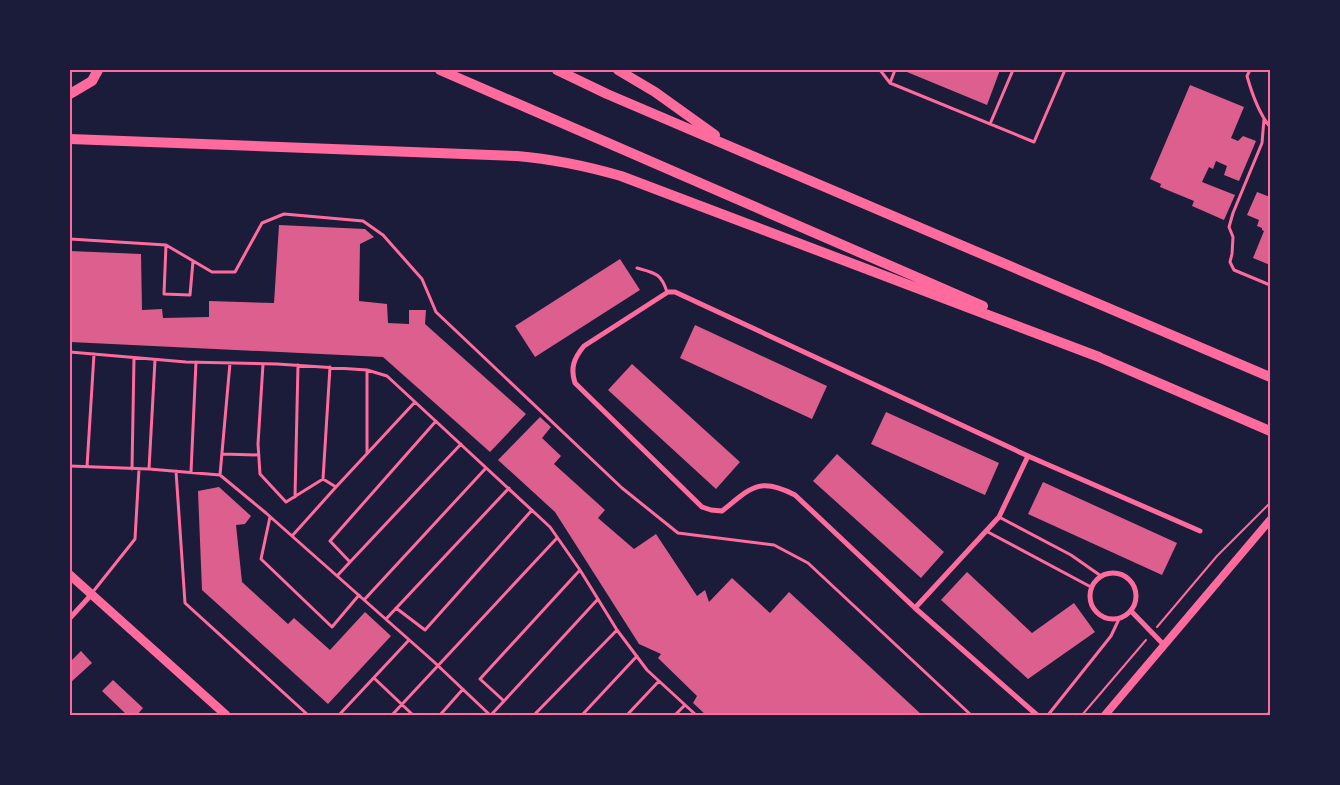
<svg xmlns="http://www.w3.org/2000/svg" width="1340" height="785" font-family="Manrope,sans-serif">
<style>
.building{fill:#dd5f8e}
.lines{fill:none;stroke-linecap:round;stroke-linejoin:round}
.path{stroke:#ff6b9d;stroke-width:2}
.service{stroke:#ff6b9d;stroke-width:3}
.minor{stroke:#ff6b9d;stroke-width:5}
.tertiary{stroke:#ff6b9d;stroke-width:8}
.primary{stroke:#ff6b9d;stroke-width:9}
.motorway{stroke:#ff6b9d;stroke-width:10}
.neatline{fill:none;stroke:#ff6b9d;stroke-width:2}
</style>
<rect width="100%" height="100%" fill="#1b1b3a"/>
<!-- building -->
<path class="building" d="M 908,70 L 1000,70 L 987,105 L 907,72 Z
M 1190,85 L 1244,107 L 1231,138 L 1238,141 L 1243,136 L 1256,141 L 1239,181 L 1224,175 L 1227,166 L 1216,161 L 1213,169 L 1209,167 L 1202,182 L 1235,195 L 1224,220 L 1192,206 L 1194,201 L 1160,187 L 1161,184 L 1150,179 Z
M 1257,192 L 1270,197 L 1270,265 L 1253,258 L 1264,231 L 1262,230 L 1262,228 L 1257,226 L 1259,220 L 1247,215 Z
M 279,225 L 365,229 L 374,237 L 360,244 L 359,301 L 387,304 L 388,323 L 409,324 L 409,310 L 426,310 L 425,324 L 526,414 L 490,452 L 383,357 L 70,342 L 70,251 L 141,254 L 142,310 L 162,309 L 163,318 L 209,317 L 209,301 L 274,303 Z
M 620,259 L 640,290 L 535,357 L 515,326 Z
M 695,325 L 827,386 L 812,419 L 680,358 Z
M 632,364 L 740,462 L 716,489 L 608,390 Z
M 886,412 L 999,463 L 985,495 L 871,444 Z
M 540,417 L 551,427 L 542,438 L 561,456 L 554,464 L 605,510 L 598,518 L 634,549 L 656,534 L 697,596 L 705,590 L 709,602 L 732,578 L 770,613 L 789,592 L 922,715 L 706,715 L 693,703 L 697,696 L 658,658 L 661,654 L 639,644 L 555,512 L 498,460 Z
M 837,454 L 944,552 L 921,578 L 813,481 Z
M 1043,482 L 1177,543 L 1162,575 L 1028,514 Z
M 219,487 L 251,516 L 245,524 L 236,525 L 242,582 L 288,624 L 294,618 L 330,650 L 365,612 L 391,636 L 328,704 L 202,590 L 198,491 Z
M 967,572 L 1032,633 L 1074,603 L 1095,632 L 1028,679 L 941,600 Z
M 81,651 L 92,663 L 70,683 L 70,662 Z
M 113,680 L 143,708 L 137,715 L 127,715 L 102,691 Z"/>
<g class="lines">
<!-- path -->
<path class="path" d="M 1157,627 L 1217,556 L 1270,503
M 1082,715 L 1146,640"/>
<!-- service -->
<path class="service" d="M 880,70 L 890,83 L 1034,142 L 1065,70
M 1250,70 L 1247,76 C 1252,94 1258,112 1270,127
M 890,83 L 895,70
M 1264,119 L 1262,143 L 1233,213 L 1229,227 L 1233,237 L 1232,254 L 1230,262 L 1234,270 L 1270,285
M 990,124 L 1013,70
M 70,239 L 166,245 L 212,272 L 235,272 L 262,223 L 284,214 L 363,221 L 383,235 L 422,279 L 436,312 L 622,488 L 678,533 L 774,545 L 808,563 L 971,715
M 166,245 L 164,294 L 190,295 L 193,261
M 637,268 C 655,273 661,273 667,292
M 70,352 L 186,362 L 277,364 L 367,370 L 387,376 L 550,527 L 580,570 L 617,630 L 647,670 L 696,715
M 263,364 L 258,444 L 260,474 L 286,502 L 323,479 L 336,487 L 415,402
M 367,370 L 367,453
M 222,454 L 259,455
M 70,466 L 149,469 L 220,475 L 266,513 L 433,661 L 490,715
M 87,467 L 94,354
M 132,469 L 134,358
M 149,469 L 155,360
M 176,471 L 185,603 L 308,715
M 191,472 L 196,362
M 220,475 L 230,363
M 323,479 L 330,367
M 295,497 L 298,365
M 270,517 L 261,559 L 332,627 L 359,595
M 999,517 L 1071,555 L 1101,576
M 986,531 L 1091,587
M 292,536 L 336,487
M 350,562 L 461,444
M 337,576 L 350,562 L 330,541 L 436,421
M 92,593 L 135,539 L 139,469
M 364,600 L 486,468
M 396,608 L 425,630 L 532,510
M 386,619 L 509,488
M 374,678 L 413,715
M 504,701 L 598,599
M 339,715 L 409,640
M 392,715 L 557,538
M 440,715 L 463,689
M 491,715 L 504,701 L 480,679 L 580,570
M 534,715 L 617,630
M 582,715 L 637,656
M 627,715 L 659,681
M 675,715 L 685,705
M 1048,715 L 1111,636 L 1119,619
M 1268,715 L 1270,711"/>
<!-- minor -->
<path class="minor" d="M1090 596a23 23 0 1 1 46 0a23 23 0 1 1-46 0Z
M 915,608 L 999,517 L 1028,456
M 1131,611 L 1164,645
M 70,618 L 92,594
M 1037,715 L 915,608 L 795,495 C 759,476 751,488 722,511 L 711,510 L 702,507 L 575,383 C 570,368 574,358 584,346 L 668,292 L 675,292 L 1028,456 L 1200,531"/>
<!-- tertiary -->
<path class="tertiary" d="M 1105,715 L 1270,520"/>
<!-- primary -->
<path class="primary" d="M 70,575 L 226,715"/>
<!-- motorway -->
<path class="motorway" d="M 440,70 L 983,306
M 557,70 L 607,94 L 1270,377
M 618,70 L 655,92 L 715,135
M 70,94 L 92,81 L 98,70
M 70,139 L 517,156 C 553,159 586,166 621,176 L 1099,357
M 1094,355 L 1270,431"/>
</g>
<!-- border -->
<rect width="1340" height="785" fill="none" stroke="#1b1b3a" stroke-width="142"/>
<rect x="71" y="71" width="1198" height="643" class="neatline"/>
</svg>
